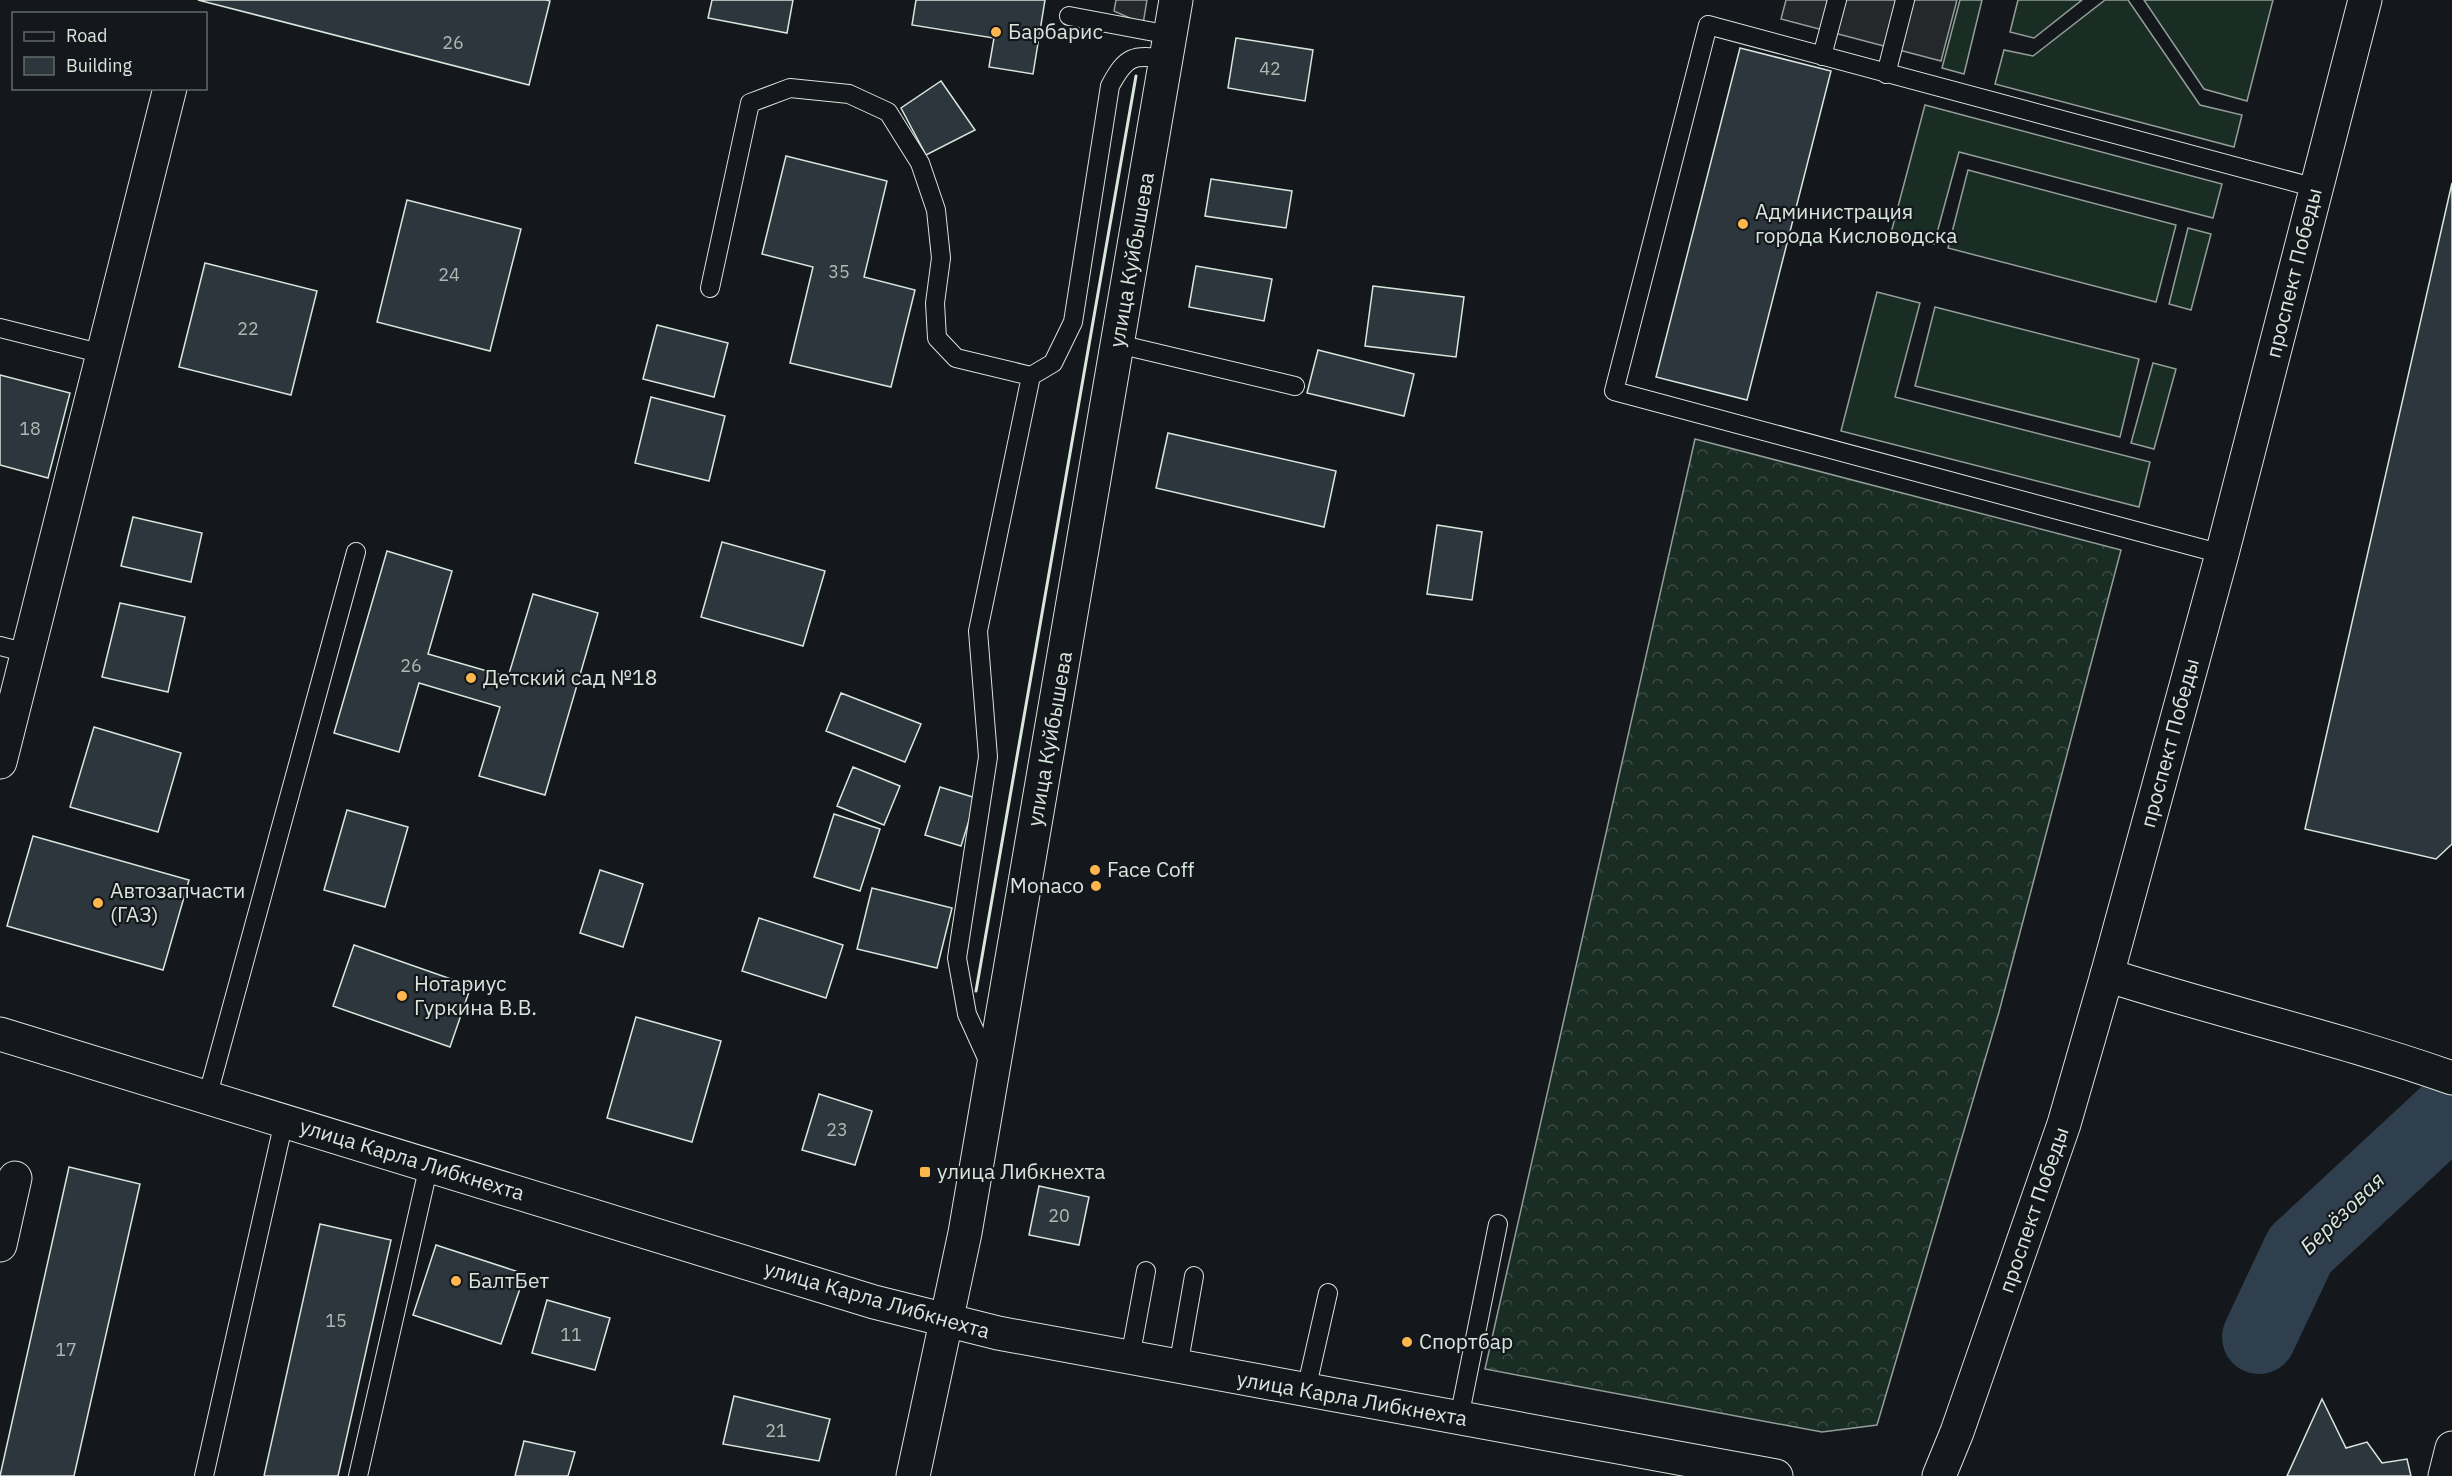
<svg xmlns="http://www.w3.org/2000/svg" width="2452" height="1476" font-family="'IBM Plex Sans',sans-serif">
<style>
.grass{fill:#1a2d24;stroke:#939e99;stroke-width:1.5}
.forest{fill:url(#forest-crowns);stroke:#939e99;stroke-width:1.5}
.parking{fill:#24282b;stroke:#939e99;stroke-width:1.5}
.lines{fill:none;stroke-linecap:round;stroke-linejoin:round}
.river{stroke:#2f3f4d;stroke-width:74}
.building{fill:#2c363c;stroke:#d8e6dc;stroke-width:1.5}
.lane-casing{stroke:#d8e6dc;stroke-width:20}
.street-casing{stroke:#d8e6dc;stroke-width:35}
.secondary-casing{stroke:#d8e6dc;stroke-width:35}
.primary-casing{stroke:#d8e6dc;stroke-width:35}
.lane{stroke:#14181c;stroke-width:18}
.street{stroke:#14181c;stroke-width:33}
.secondary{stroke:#14181c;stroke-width:33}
.primary{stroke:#14181c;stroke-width:33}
.wall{stroke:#d8e6dc;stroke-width:3}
.poi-dot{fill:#ffb74d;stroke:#14181c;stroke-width:2}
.labels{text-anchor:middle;stroke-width:4.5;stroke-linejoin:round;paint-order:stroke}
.number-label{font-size:18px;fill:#adbab4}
.poi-label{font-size:21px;fill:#d8e6dc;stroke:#14181c;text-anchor:start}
.street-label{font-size:21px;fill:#d8e6dc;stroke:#14181c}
.water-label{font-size:22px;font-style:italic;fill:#d8e6dc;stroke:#14181c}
</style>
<defs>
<pattern id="forest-crowns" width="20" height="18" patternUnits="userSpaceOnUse" patternTransform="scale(1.5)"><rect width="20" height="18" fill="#1a2d24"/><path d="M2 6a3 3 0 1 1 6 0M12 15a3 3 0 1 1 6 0" fill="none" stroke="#3b4b43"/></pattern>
</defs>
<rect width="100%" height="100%" fill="#14181c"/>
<!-- grass -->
<path class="grass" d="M 1960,0 L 1982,0 L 1964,74 L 1942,68 Z
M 2018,0 L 2082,0 L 2034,38 L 2010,32 Z
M 2105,0 L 2128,0 L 2200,105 L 2242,115 L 2234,147 L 1995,84 L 2004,50 L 2033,56 Z
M 2144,0 L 2273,0 L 2247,101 L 2204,89 Z
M 1925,105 L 2222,184 L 2213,218 L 1959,152 L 1934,244 L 1891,233 Z
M 1968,170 L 2176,225 L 2156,302 L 1948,248 Z
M 2188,228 L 2211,234 L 2191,310 L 2169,304 Z
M 1877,292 L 1920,303 L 1895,397 L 2150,462 L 2139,507 L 1841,431 Z
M 1935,307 L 2139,359 L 2120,437 L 1915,386 Z
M 2153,363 L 2176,369 L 2154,449 L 2131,443 Z"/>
<!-- forest -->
<path class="forest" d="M 1695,439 L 2121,550 L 1999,1012 L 1877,1425 L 1822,1432 L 1485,1369 Z"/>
<!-- parking -->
<path class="parking" d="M 1116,0 L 1147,0 L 1143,24 L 1114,11 Z
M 1786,0 L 1957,0 L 1941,61 L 1781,19 Z"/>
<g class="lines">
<!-- river -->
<path class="river" d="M 2259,1337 L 2300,1250 L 2452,1109"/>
</g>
<!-- building -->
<path class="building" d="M 198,0 L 546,0 L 550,1 L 529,85 Z
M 712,0 L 793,0 L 787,33 L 708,18 Z
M 916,0 L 1045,0 L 1033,74 L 989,67 L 994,38 L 912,25 Z
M 1236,38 L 1313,50 L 1305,101 L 1228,88 Z
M 1740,48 L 1831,71 L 1747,400 L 1656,377 Z
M 941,81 L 975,130 L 926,155 L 901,108 Z
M 786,156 L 887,181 L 864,277 L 915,290 L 891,387 L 790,363 L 813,267 L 762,254 Z
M 1211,179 L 1292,191 L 1286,228 L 1205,216 Z
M 2452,183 L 2452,844 L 2436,859 L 2305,829 Z
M 407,200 L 521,229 L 490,351 L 377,322 Z
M 205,263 L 317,291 L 291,395 L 179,367 Z
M 1196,266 L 1272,279 L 1264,321 L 1189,307 Z
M 1373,286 L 1464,297 L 1456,357 L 1365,346 Z
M 657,325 L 728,343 L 714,397 L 643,379 Z
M 1318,350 L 1414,374 L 1404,416 L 1307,393 Z
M 0,375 L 70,393 L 48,478 L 0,465 Z
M 651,397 L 725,416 L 709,481 L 635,463 Z
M 1168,433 L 1336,471 L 1324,527 L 1156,488 Z
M 133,517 L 202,533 L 191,582 L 121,566 Z
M 1437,525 L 1482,532 L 1472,600 L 1427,594 Z
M 722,542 L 825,571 L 803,646 L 701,617 Z
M 387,551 L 452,571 L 428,654 L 508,677 L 533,594 L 598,613 L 545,795 L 479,776 L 500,707 L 419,683 L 399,752 L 334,733 Z
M 120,603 L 185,617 L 168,692 L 102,677 Z
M 841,693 L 921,724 L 905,762 L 826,731 Z
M 94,727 L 181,753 L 158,832 L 70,807 Z
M 853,767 L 900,786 L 884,825 L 837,806 Z
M 940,787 L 976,798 L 961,846 L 925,835 Z
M 347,810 L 408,827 L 385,907 L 324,890 Z
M 834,814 L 880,829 L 860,891 L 814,877 Z
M 33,836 L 189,880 L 163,970 L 7,926 Z
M 600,870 L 643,884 L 623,947 L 580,933 Z
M 872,888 L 952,908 L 937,968 L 857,949 Z
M 759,918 L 843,945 L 826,998 L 742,971 Z
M 354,945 L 471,986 L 450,1047 L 333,1006 Z
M 636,1017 L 721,1041 L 692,1142 L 607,1118 Z
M 819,1094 L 872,1111 L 855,1165 L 802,1150 Z
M 69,1167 L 140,1184 L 74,1476 L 0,1476 Z
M 1039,1186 L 1089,1197 L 1079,1245 L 1029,1235 Z
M 320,1224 L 391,1240 L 338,1476 L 264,1476 Z
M 436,1245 L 525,1274 L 501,1344 L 413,1315 Z
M 547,1300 L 610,1318 L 595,1370 L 532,1353 Z
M 734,1396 L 830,1419 L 819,1461 L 723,1444 Z
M 2322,1399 L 2346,1448 L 2367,1442 L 2382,1463 L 2407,1459 L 2411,1476 L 2287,1476 Z
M 524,1441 L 575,1452 L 568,1476 L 515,1476 Z"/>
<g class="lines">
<!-- lane casing -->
<g class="lane-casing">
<path id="lane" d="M 1069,16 L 1170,35
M 1822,56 L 1837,0
M 1886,74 L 1905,0
M 710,288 L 750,103 L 790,88 L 849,94 L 888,112 L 920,163 L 936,210 L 941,258 L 935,303 L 937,338 L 956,358 L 1031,376
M 0,328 L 103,354
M 1118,344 L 1295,386
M 2222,554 L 1614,391 L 1708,25 L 2316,188
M 0,646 L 27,653
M 991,1067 L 967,1014 L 957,958 L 988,757 L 978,631 L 1031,376 L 1053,363 L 1073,322 L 1110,86 C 1126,56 1133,54 1166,59
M 207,1098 L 356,552
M 1130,1358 L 1146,1271
M 1178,1367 L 1194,1276
M 1306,1390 L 1328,1293
M 1459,1418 L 1498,1224
M 204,1476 L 284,1121
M 358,1476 L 429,1165"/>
</g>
<!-- street casing -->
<g class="street-casing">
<path id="street" d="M 0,762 L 170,88
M 2107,975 C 2221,1012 2339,1038 2452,1078
M 0,1245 L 15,1178
M 2445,1476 L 2452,1448"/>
</g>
<!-- secondary casing -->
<g class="secondary-casing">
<path id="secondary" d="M 0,1034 L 874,1302 L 998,1333 L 1776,1476
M 913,1476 L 965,1233 L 1176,0"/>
</g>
<!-- primary casing -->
<g class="primary-casing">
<path id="primary" d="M 1939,1476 L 1957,1432 L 2064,1124 L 2107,975 L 2222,554 L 2365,0"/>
</g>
<!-- lane -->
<use href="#lane" class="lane"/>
<!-- street -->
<use href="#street" class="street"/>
<!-- secondary -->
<use href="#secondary" class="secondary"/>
<!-- primary -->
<use href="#primary" class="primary"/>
<!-- wall -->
<path class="wall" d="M 976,991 L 1136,76"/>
</g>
<!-- markers -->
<g class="poi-dot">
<circle cx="996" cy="32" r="6"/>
<circle cx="1743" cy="224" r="6"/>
<circle cx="471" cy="678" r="6"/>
<circle cx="1095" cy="870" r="6"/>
<circle cx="1096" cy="886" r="6"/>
<circle cx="98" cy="903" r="6"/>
<circle cx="402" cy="996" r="6"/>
<rect x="919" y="1166" width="12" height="12" rx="3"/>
<circle cx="456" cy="1281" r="6"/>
<circle cx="1407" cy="1342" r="6"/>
</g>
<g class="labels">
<!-- number labels -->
<g class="number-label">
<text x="453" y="49">26</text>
<text x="1270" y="75">42</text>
<text x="839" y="278">35</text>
<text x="449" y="281">24</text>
<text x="248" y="335">22</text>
<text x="30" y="435">18</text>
<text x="411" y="672">26</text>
<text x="837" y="1136">23</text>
<text x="1059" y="1222">20</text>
<text x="336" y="1327">15</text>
<text x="571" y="1341">11</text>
<text x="66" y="1356">17</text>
<text x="776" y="1437">21</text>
</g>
<!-- poi labels -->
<g class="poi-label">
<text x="1008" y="39">Барбарис</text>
<text x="1755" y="219">Администрация<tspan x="1755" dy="24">города Кисловодска</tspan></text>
<text x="483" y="685">Детский сад №18</text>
<text x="1107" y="877">Face Coff</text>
<text x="1084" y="893" text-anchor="end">Monaco</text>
<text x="110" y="898">Автозапчасти<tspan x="110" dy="24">(ГАЗ)</tspan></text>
<text x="414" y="991">Нотариус<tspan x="414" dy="24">Гуркина В.В.</tspan></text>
<text x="937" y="1179">улица Либкнехта</text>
<text x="468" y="1288">БалтБет</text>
<text x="1419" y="1349">Спортбар</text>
</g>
<!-- street labels -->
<g class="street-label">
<text transform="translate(1132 260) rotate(-80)" y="7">улица Куйбышева</text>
<text transform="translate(2294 273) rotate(-76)" y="7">проспект Победы</text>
<text transform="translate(1050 739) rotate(-80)" y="7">улица Куйбышева</text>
<text transform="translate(2170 743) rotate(-75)" y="7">проспект Победы</text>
<text transform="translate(412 1160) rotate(17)" y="7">улица Карла Либкнехта</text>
<text transform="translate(2034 1210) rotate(-71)" y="7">проспект Победы</text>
<text transform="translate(877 1300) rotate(16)" y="7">улица Карла Либкнехта</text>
<text transform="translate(1352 1399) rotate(10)" y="7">улица Карла Либкнехта</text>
</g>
<!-- water labels -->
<g class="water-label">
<text transform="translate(2342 1213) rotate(-44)" y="8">Берёзовая</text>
</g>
</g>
<!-- legend -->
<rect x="12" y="12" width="195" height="78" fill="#14181c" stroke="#626a69" stroke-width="1.5"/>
<rect x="24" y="32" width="30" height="9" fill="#14181c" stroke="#626a69" stroke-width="1.5"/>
<text x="66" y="42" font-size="18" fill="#d8e6dc">Road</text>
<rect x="24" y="57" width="30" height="18" fill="#2c363c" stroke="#626a69" stroke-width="1.5"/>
<text x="66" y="72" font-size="18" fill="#d8e6dc">Building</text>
</svg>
